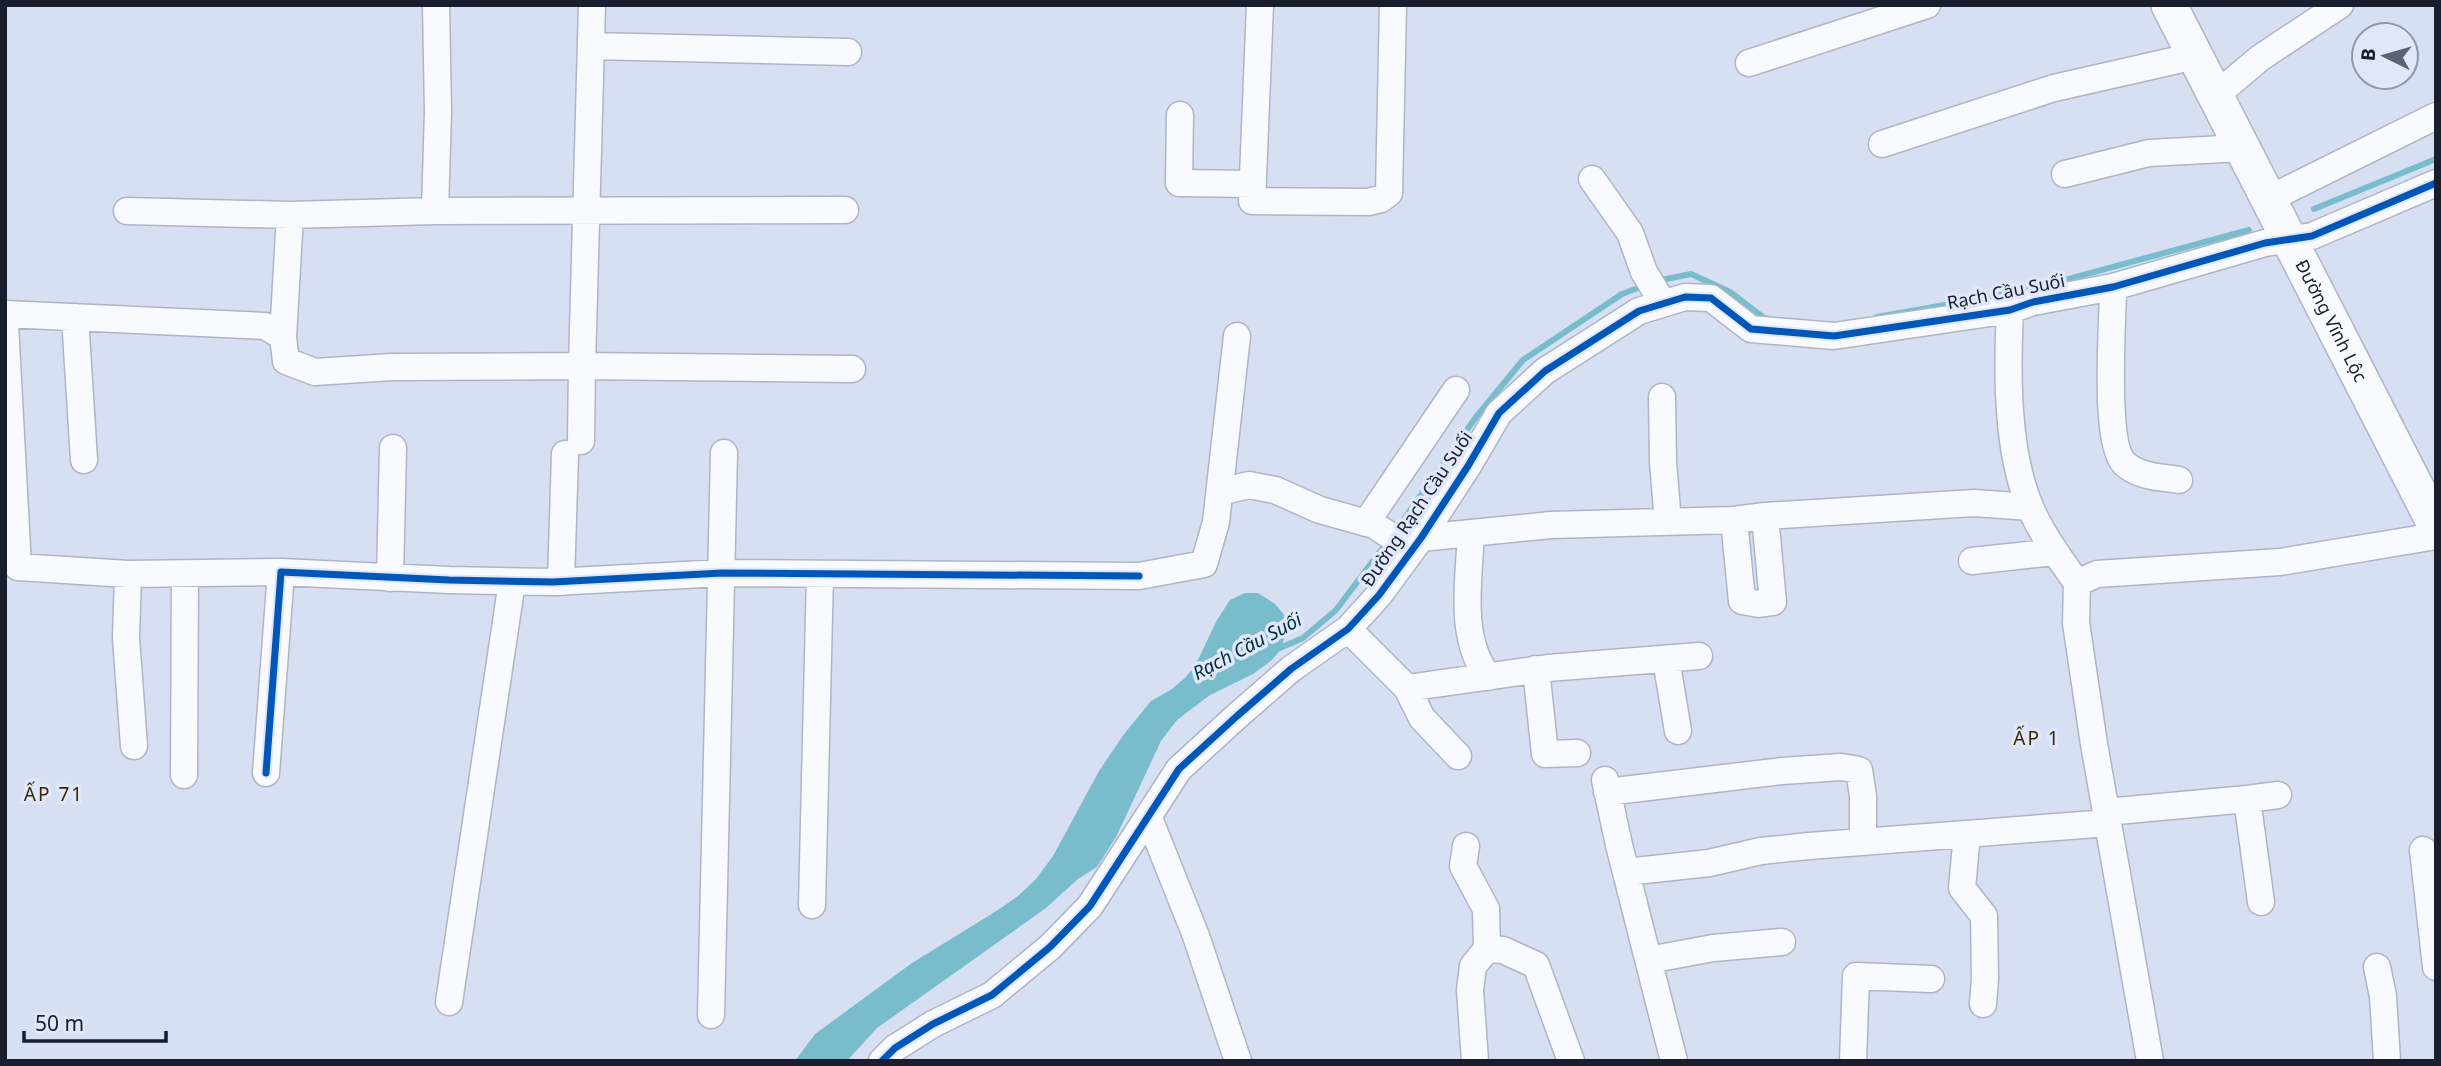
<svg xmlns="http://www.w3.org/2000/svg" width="2441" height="1066" font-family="'Noto Sans',sans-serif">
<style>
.water{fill:#79bdcc}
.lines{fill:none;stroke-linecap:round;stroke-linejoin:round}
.stream{stroke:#79bdcc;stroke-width:6}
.minor-casing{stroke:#aeb5c5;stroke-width:29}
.major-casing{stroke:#aeb5c5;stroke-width:38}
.minor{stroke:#f9fafd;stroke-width:26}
.major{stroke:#f9fafd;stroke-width:35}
.cycleway-casing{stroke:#e0e7f9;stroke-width:11}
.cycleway{stroke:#0057b8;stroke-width:7}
.labels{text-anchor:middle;stroke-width:7;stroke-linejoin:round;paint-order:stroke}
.street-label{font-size:18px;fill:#181e2e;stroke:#e0e7f9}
.water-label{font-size:19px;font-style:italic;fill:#002f35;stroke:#e0e7f9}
.neighbourhood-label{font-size:19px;letter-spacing:2px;fill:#382900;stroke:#e0e7f9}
</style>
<rect width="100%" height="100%" fill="#d7dff2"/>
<!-- water -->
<path class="water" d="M 1245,593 L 1258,593 L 1275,604 L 1286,617 L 1288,629 L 1280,650 L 1272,660 L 1253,674 L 1210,695 L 1177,720 L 1161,741 L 1116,837 L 1097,867 L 1078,879 L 1046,908 L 877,1028 L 847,1061 L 795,1061 L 815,1034 L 912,963 L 998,910 L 1018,896 L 1036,879 L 1053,856 L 1099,771 L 1124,734 L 1151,701 L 1172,689 L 1185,678 L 1196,664 L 1217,620 L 1230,600 Z"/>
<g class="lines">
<!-- stream -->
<path class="stream" d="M 2314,209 L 2436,159
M 1657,281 L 1691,274 L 1730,292 L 1764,318 L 1769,319
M 1877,317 L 2024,291 L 2249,230
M 1395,532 L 1476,417 L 1523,360 L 1622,294 L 1643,286
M 1275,650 L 1303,638 L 1336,610 L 1388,541"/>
<!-- minor casing -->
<g class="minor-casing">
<path id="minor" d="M 1260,5 L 1252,201 L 1368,202 L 1381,199 L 1389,193 L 1393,5
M 592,46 L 848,52
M 1749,63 L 1927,5
M 2215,96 L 2260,58 L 2340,5
M 1180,115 L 1179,183 L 1253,184
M 1882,144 L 2054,88 L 2195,56
M 2065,174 L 2149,153 L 2242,148
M 1592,179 L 1630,233 L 1644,272 L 1663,303
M 2269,199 L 2436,116
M 127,211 L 290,215 L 435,211 L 845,210
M 435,211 L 438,111 L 436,5
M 2113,287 C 2113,321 2103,441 2124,463 C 2138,477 2161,477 2179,480
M 2010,310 C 2007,372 2006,452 2031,509 C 2043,536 2060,559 2077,583
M 5,314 L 265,326 L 283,337 L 286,361 L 315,372 L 392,367 L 582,366 L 592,5
M 75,317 L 84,460
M 5,324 L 18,567 L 128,574 L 281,572
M 283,337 L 290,215
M 1662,397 L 1663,462 L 1668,522
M 581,441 L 582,366 L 852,369
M 1220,492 L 1249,485 L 1275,490 L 1320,510 L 1374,525 L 1412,550
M 1734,520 L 1742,601 L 1759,604 L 1773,602 L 1765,516
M 1366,523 L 1456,390
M 1471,533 C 1469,580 1458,637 1488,677
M 1421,538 L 1551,525 L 1734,520 L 1765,516 L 1974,503 L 2030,507
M 1972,561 L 2055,552
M 128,574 L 126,638 L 134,746
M 390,578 L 393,448
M 561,582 L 565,454
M 1348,629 L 1407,688 L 1548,668 L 1699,656
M 1666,659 L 1678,731
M 1536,669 L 1545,754 L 1577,753
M 1407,688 L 1422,718 L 1458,756
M 266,773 L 281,572 L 449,580 L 553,582 L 722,573 L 1139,576 L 1204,564 L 1216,522 L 1237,336
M 184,775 L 185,574
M 1605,780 L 1619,845 L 1674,1061
M 1607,792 L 1782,771 L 1841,767 L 1859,770 L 1863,796 L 1863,842
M 2247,799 L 2278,795
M 2106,812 L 2247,799 L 2261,902
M 1149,818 L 1196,936 L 1238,1061
M 1967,834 L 1962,888 L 1984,916 L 1985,979 L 1983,1004
M 1466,846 L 1463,866 L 1486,909 L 1487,949 L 1473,966 L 1470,990 L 1475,1061
M 2423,850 L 2436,967
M 1626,872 L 1709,863 L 1761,851 L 1809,846 L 2108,823
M 812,905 L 820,574
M 1487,949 L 1503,950 L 1536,965 L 1571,1061
M 1649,960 L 1713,948 L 1782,942
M 2377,967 L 2383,996 L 2387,1061
M 449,1002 L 512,582
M 711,1015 L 724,453
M 882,1061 L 895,1048 L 933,1024 L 992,995 L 1050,947 L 1090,906 L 1179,769 L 1237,716 L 1291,669 L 1348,629 L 1379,595 L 1421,538 L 1468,466 L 1499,413 L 1545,371 L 1639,311 L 1685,297 L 1711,298 L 1751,329 L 1834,336 L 2010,310 L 2033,302 L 2113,287 L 2265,243 L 2312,236 L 2436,183
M 1853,1061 L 1856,976 L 1931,979
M 2150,1061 L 2094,744 L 2076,623 L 2077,583 L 2097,574 L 2280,562 L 2436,536"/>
</g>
<!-- major casing -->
<g class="major-casing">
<g id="major">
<path id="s1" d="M 2169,5 L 2436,526"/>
</g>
</g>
<!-- minor -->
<use href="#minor" class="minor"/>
<!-- major -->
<use href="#major" class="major"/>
<!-- cycleway casing -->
<g class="cycleway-casing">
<path id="cycleway" d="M 266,773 L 281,572 L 449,580 L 553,582 L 722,573 L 1139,576
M 882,1061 L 895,1048 L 933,1024 L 992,995 L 1050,947 L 1090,906 L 1179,769 L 1237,716 L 1291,669 L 1348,629 L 1379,595 L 1421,538 L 1468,466 L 1499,413 L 1545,371 L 1639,311 L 1685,297 L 1711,298 L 1751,329 L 1834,336 L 2010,310 L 2033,302 L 2113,287 L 2265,243 L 2312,236 L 2436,183"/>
</g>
<!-- cycleway -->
<use href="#cycleway" class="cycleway"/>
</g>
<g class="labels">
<!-- street labels -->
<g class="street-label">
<text transform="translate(2006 292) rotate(-11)" y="6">Rạch Cầu Suối</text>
<text dy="6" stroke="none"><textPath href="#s1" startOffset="355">Đường Vĩnh Lộc</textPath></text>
<text transform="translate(1417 509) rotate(-56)" y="6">Đường Rạch Cầu Suối</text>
</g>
<!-- water labels -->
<g class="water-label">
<text transform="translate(1247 646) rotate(-28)" y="7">Rạch Cầu Suối</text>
</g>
<!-- neighbourhood labels -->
<g class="neighbourhood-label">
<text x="2037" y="745">ẤP 1</text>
<text x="54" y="801">ẤP 71</text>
</g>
</g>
<!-- border -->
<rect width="2441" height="1066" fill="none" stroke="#181e2e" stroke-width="14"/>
<!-- north arrow -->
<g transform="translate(2385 56) rotate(275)"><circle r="33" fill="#e0e7f9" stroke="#9097a8" stroke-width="2"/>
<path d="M0-5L12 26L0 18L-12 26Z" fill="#5b6273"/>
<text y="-10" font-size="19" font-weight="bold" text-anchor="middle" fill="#181e2e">B</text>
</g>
<!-- scale -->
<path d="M24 1031v10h142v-10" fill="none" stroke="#181e2e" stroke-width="3.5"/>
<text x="35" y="1031" font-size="21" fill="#181e2e" stroke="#e0e7f9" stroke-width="5" paint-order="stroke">50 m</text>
</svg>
